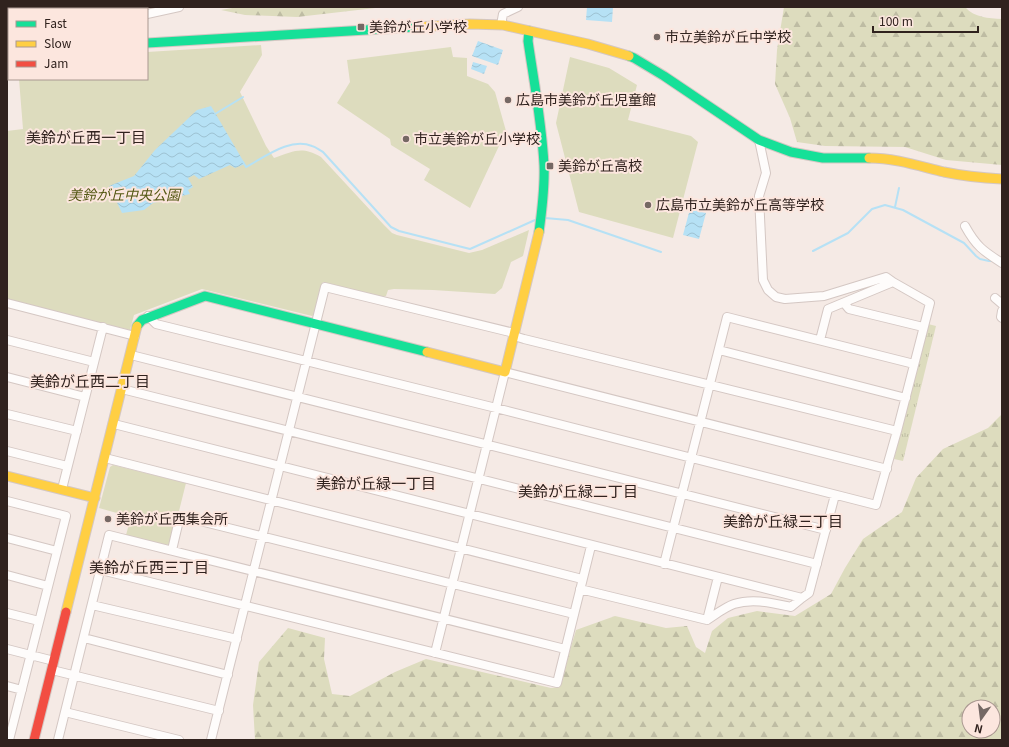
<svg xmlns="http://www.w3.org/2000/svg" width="1009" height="747" font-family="Georgia,'Noto Sans JP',serif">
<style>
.grass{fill:url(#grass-tufts)}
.forest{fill:url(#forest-firs);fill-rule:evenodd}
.park{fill:#dddcbe}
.water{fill:url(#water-waves)}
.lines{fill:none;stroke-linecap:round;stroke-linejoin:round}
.stream{stroke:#b6e1f5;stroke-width:2}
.street-casing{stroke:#d4c7c3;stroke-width:10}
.fast-casing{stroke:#d4c7c3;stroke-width:11}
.slow-casing{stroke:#d4c7c3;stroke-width:11}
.jam-casing{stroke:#d4c7c3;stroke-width:11}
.street{stroke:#fefcfb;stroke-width:8}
.fast{stroke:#16e098;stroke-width:9}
.slow{stroke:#ffcf43;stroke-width:9}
.jam{stroke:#f24e42;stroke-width:9}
.poi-dot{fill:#756864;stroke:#fce6de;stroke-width:1.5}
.labels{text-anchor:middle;stroke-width:4;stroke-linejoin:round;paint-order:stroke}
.poi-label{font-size:14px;fill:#30221e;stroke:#fce6de;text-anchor:start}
.park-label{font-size:14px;font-style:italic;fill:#545814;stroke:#fce6de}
.neighbourhood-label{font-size:15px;fill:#30221e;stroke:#fce6de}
</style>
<defs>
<pattern id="grass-tufts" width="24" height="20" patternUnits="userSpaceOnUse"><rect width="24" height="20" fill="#dddcbe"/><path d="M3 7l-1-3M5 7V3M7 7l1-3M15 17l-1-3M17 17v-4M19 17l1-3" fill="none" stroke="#bebca3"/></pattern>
<pattern id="forest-firs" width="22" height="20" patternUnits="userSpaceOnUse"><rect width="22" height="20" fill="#dddcbe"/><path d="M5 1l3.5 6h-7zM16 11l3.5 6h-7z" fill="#bebca3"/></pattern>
<pattern id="water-waves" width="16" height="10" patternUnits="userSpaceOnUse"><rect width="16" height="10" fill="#b6e1f5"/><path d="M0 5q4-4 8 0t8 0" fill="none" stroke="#9dc1d2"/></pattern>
</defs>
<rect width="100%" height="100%" fill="#f5eae5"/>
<!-- grass -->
<path class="grass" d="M 928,324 L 936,326 L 903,461 L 894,459 Z"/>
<!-- forest -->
<path class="forest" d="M 238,7 L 384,7 L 297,17 L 245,15 L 221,10 Z
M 784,7 L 965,7 C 975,18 988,18 1002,19 L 1002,165 L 946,160 L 905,147 L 825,146 L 797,142 L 790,118 L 775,84 L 777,50 Z
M 1002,414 L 1002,740 L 255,740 L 253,705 L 259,662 L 288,628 L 325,638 L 324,659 L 332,694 L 350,696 L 395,672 L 426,659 L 551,688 L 559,687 L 576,630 L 615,616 L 666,628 L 687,626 L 696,647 L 705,653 L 712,631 L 728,618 L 757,611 L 795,616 L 831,594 L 845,568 L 863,539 L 902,512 L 916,478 L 943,449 L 988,428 ZM 969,707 L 993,707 L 993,731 L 969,731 Z"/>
<!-- park -->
<path class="park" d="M 261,45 L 262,55 L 240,92 L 266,146 L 274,158 C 295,151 301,146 321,157 L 384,225 L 392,233 L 397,235 L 469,253 L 482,250 L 529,230 L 523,256 L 511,262 L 502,288 L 495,294 L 433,290 L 394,289 L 388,290 L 386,296 L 383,297 L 323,282 L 314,315 L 312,316 L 202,289 L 134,315 L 130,330 L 7,300 L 7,131 L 23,129 L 19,79 L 147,79 L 147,52 Z
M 451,47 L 453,57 L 467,58 L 467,76 L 488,84 L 495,92 L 506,131 L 470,208 L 424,180 L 430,169 L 391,145 L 390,139 L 337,103 L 350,82 L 347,60 Z
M 570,57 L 609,68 L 637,85 L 628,120 L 691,136 L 698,142 L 673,238 L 579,212 L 556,123 Z
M 113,465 L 186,483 L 171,543 L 165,546 L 126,535 L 131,517 L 99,508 L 110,467 Z"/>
<!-- water -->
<path class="water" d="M 587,7 L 613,7 L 612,22 L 586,20 Z
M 478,41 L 503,50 L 498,65 L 472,56 Z
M 473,62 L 487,66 L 484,74 L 471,69 Z
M 211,106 L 245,164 L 235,168 L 230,165 L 199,179 L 194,175 L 188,178 L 193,187 L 188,190 L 190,194 L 153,203 L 144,210 L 122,213 L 109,186 L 134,176 L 155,150 L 197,110 Z
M 690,209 L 706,213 L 699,239 L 683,235 Z"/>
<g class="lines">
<!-- stream -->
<path class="stream" d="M 215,114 L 243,97
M 243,162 L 246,167 C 265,157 290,137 312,146 C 316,147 319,150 323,152 L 391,227 L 399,231 L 470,249 L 535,220
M 895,207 L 899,188
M 545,218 L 568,220 L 661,252
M 813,251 L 848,233 L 872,209 L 885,205 L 903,210 L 964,243 L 976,256 L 980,259 L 989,261 L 992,261"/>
<!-- street casing -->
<g class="street-casing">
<path id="street" d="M 59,7 L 59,9
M 92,7 L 92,9
M 147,14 L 179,7
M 501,25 L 503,14 L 518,7
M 759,140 L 766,173 L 759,196 L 763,280 L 768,290 L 776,297 L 785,299 L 824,296 L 886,277 L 893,282
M 965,226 C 976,246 983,251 1002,263
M 995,298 L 1002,304
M 7,303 L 135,336
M 844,303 L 849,309 L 923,327
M 1002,311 L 1001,317 L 1002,318
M 148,316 L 156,324 L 496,408 L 876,505 L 897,431 L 930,303 L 893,282 L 828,309 L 820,340
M 7,340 L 94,362
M 719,350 L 906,398
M 131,355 L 826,530
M 7,377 L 85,397
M 122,389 L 817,564
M 7,414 L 77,431
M 114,424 L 802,598 L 809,593 L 835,495
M 7,451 L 67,466
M 105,458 L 582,579
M 62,489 L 103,327
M 7,501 L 66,516 L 9,740
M 7,538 L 57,551
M 172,550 L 180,516 L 574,614
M 664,564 L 727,317 L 914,364
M 101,570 L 557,683 L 591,546
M 7,575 L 48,586
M 580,589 L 707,620 L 718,577
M 92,605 L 237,639
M 7,613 L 39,621
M 707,620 C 715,615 725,607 734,604 C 753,598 772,603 791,607 L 802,598
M 84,638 L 228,675
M 7,649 L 54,661
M 435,653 L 505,372 L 887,469
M 52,670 L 219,711
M 7,686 L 22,690
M 65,712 L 179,740
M 58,740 L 109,535 L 565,649
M 211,740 L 325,287 L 510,332 L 514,336 L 524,339 L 897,431"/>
</g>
<!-- fast casing -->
<g class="fast-casing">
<path id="fast" d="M 35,7 L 35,9
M 529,31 L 528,41 C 534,82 542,124 544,165 C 545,188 542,210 539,232
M 147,43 L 416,27
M 7,52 L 9,51
M 629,56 L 634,58 L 664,76 L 759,140 L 791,152 L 823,158 L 869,158
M 137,326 L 142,320 L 205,296 L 427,352"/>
</g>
<!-- slow casing -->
<g class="slow-casing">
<path id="slow" d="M 416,27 L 470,24 L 503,25 L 588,44 L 629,56
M 869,158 C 895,158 919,166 944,172 C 963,176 983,178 1002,179
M 427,352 L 505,372 L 539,232
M 7,476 L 95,498
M 66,612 L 137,326"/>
</g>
<!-- jam casing -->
<g class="jam-casing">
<path id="jam" d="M 34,740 L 66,612"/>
</g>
<!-- street -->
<use href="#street" class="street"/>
<!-- fast -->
<use href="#fast" class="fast"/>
<!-- slow -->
<use href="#slow" class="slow"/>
<!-- jam -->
<use href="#jam" class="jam"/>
</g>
<!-- markers -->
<g class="poi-dot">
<rect x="357" y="23" width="8" height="8" rx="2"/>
<circle cx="657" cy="37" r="4"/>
<circle cx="508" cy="100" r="4"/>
<circle cx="406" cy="139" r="4"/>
<rect x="546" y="162" width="8" height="8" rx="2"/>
<circle cx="648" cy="205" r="4"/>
<circle cx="108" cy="519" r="4"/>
</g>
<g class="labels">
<!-- poi labels -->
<g class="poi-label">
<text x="369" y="32">美鈴が丘小学校</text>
<text x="665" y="42">市立美鈴が丘中学校</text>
<text x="516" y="105">広島市美鈴が丘児童館</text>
<text x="414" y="144">市立美鈴が丘小学校</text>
<text x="558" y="171">美鈴が丘高校</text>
<text x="656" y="210">広島市立美鈴が丘高等学校</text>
<text x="116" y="524">美鈴が丘西集会所</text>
</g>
<!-- park labels -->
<g class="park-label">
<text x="124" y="200">美鈴が丘中央公園</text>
</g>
<!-- neighbourhood labels -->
<g class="neighbourhood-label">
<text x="86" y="143">美鈴が丘西一丁目</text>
<text x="90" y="387">美鈴が丘西二丁目</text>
<text x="376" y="489">美鈴が丘緑一丁目</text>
<text x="578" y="497">美鈴が丘緑二丁目</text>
<text x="783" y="527">美鈴が丘緑三丁目</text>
<text x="149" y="573">美鈴が丘西三丁目</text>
</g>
</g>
<!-- border -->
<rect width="1009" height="747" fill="none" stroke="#30221e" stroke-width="16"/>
<!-- legend -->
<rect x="8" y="8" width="140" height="72" fill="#fce6de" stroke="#aa9891"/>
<rect x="16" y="21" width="20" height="6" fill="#16e098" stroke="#aa9891"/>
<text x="44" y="28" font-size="12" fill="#30221e">Fast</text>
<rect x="16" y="41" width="20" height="6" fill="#ffcf43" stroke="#aa9891"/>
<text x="44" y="48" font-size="12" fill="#30221e">Slow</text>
<rect x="16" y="61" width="20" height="6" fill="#f24e42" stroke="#aa9891"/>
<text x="44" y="68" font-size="12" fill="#30221e">Jam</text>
<!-- north arrow -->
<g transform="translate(981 719) rotate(194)"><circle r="19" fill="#fce6de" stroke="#aa9891"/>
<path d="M0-3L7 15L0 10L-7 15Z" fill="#756864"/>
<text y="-6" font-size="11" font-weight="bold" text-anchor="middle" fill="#30221e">N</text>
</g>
<!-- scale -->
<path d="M873 26v6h105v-6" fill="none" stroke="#30221e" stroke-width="2"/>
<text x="879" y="26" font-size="12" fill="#30221e" stroke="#fce6de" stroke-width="3" paint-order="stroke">100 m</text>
</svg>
